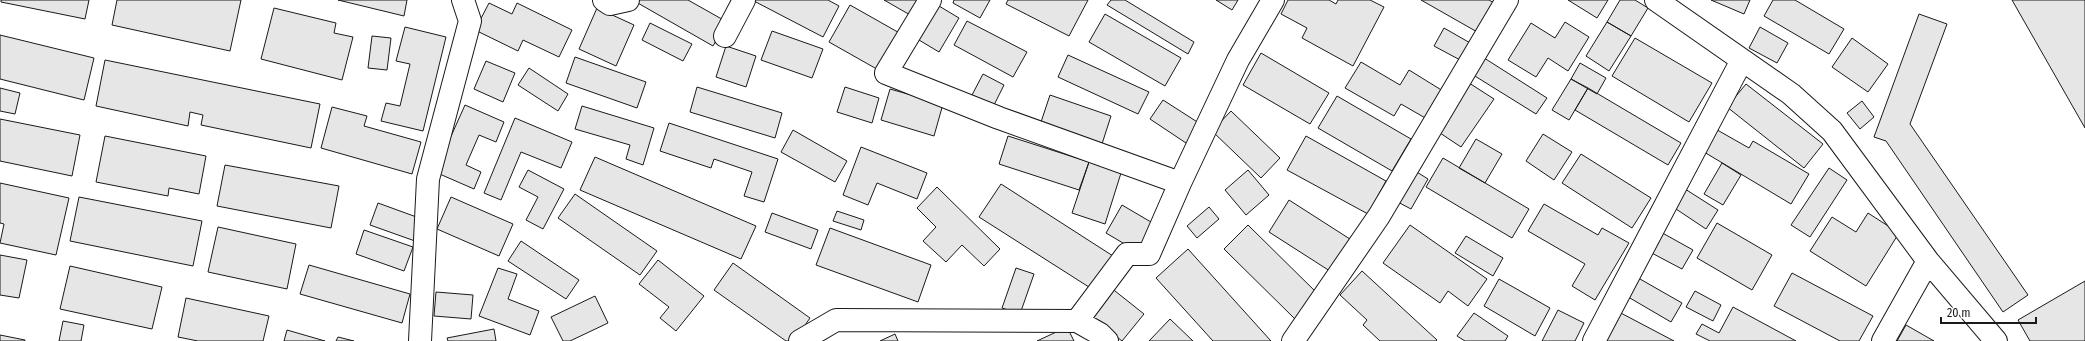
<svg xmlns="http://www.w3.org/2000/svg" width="2085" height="341" font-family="'Fira Sans Condensed',sans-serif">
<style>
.building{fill:#e6e6e6;stroke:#1a1a1a}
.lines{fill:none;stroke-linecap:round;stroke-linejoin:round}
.minor-casing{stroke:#1a1a1a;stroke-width:24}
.minor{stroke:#fff;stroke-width:22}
</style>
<rect width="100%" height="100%" fill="#fff"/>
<!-- building -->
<path class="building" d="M 1,0 L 89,0 L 85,19 L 1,2 Z
M 117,0 L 241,0 L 230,51 L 112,25 Z
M 338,0 L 407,0 L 404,16 Z
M 637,0 L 688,0 L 727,22 L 713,46 L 636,2 Z
M 752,0 L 828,0 L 839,6 L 823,37 Z
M 884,0 L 921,0 L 912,16 Z
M 954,0 L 990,0 L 980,18 L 953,3 Z
M 1008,0 L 1088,0 L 1069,36 L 1006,4 Z
M 1111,0 L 1125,0 L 1194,42 L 1188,54 L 1107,5 Z
M 1216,0 L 1238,0 L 1232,10 Z
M 1288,0 L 1329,0 L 1336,4 L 1338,0 L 1370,0 L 1384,7 L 1353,66 L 1302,38 L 1307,28 L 1281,14 Z
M 1421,0 L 1489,0 L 1496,4 L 1479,33 Z
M 1568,0 L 1608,0 L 1597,18 Z
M 1620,0 L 1635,0 L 1648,8 L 1631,36 L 1607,22 Z
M 1711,0 L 1750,0 L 1744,14 Z
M 1773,0 L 1795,0 L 1844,29 L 1829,54 L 1764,16 Z
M 2012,0 L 2085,0 L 2085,128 Z
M 489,3 L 512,14 L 517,3 L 572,30 L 559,57 L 523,40 L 518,51 L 475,30 Z
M 934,3 L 959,18 L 939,52 L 914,37 Z
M 850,5 L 903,35 L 882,72 L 829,42 Z
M 274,8 L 336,23 L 334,33 L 353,37 L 342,80 L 261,59 Z
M 597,8 L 634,25 L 616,66 L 579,49 Z
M 1105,14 L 1181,58 L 1165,86 L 1089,42 Z
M 1919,14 L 1947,24 L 1910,124 L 2028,295 L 2003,312 L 1886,141 L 1874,137 Z
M 967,21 L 1027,52 L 1013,77 L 954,45 Z
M 1565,22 L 1589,37 L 1568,71 L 1548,58 L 1536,77 L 1508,60 L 1531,23 L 1555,38 Z
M 1607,22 L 1631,36 L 1609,71 L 1586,56 Z
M 650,23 L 692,44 L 683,61 L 642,40 Z
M 405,27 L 446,37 L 423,131 L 381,121 L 386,103 L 400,106 L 410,64 L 396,61 Z
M 1760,27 L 1788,43 L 1777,63 L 1749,48 Z
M 1444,28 L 1472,44 L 1462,61 L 1434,46 Z
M 772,31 L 823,49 L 812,78 L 761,60 Z
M 0,35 L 94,58 L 84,100 L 0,79 Z
M 372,36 L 391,38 L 387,70 L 368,68 Z
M 1635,38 L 1712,83 L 1689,122 L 1612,76 Z
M 1852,38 L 1888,64 L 1868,92 L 1832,67 Z
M 726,46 L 756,56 L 746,87 L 716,77 Z
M 1261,53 L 1329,93 L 1310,124 L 1243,85 Z
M 1068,55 L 1149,92 L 1138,114 L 1058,77 Z
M 1481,56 L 1547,98 L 1536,114 L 1470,73 Z
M 575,57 L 646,82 L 637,108 L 566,83 Z
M 105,60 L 320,104 L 311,148 L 201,125 L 203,115 L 190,112 L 188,126 L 96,106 Z
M 486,61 L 515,73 L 503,102 L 474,89 Z
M 1361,62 L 1400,85 L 1409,70 L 1443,91 L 1427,119 L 1401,104 L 1394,116 L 1345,88 Z
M 1580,63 L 1606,78 L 1597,94 L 1571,79 Z
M 529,68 L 568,94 L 558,111 L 518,85 Z
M 983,74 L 1004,85 L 994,105 L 972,95 Z
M 1571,79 L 1588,88 L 1569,120 L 1552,110 Z
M 1466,81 L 1494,99 L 1461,147 L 1434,129 Z
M 1746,84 L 1823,144 L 1804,168 L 1727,107 Z
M 697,87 L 782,113 L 775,138 L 690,112 Z
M 845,87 L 879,98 L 872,123 L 837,112 Z
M 0,88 L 20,93 L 15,114 L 0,111 Z
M 1588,88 L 1681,143 L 1668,165 L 1575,110 Z
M 890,89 L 943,104 L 934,136 L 881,120 Z
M 1050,95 L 1111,116 L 1101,147 L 1040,125 Z
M 1337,96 L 1411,139 L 1392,171 L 1318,128 Z
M 1163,100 L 1202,125 L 1189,145 L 1150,119 Z
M 1862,101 L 1874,117 L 1860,129 L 1847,113 Z
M 465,105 L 504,122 L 496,142 L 479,135 L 466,165 L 481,172 L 474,189 L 435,172 Z
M 582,106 L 654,128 L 643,165 L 626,159 L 630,145 L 575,129 Z
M 332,107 L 367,116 L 364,126 L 421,142 L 412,174 L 321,148 Z
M 1231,111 L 1280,158 L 1261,178 L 1212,131 Z
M 515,118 L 572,142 L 561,168 L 521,152 L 501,200 L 484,193 Z
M 0,119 L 80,135 L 72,176 L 0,161 Z
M 669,123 L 778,159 L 764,202 L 744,196 L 752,172 L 714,159 L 711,168 L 660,151 Z
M 1712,127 L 1749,148 L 1753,141 L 1809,174 L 1791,204 L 1699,149 Z
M 793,130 L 847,161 L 835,182 L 781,152 Z
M 1543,134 L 1572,152 L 1554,180 L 1526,161 Z
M 105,136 L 206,156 L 199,194 L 169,188 L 168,196 L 96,182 Z
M 1008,136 L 1089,162 L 1079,190 L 999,164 Z
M 1306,136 L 1386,181 L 1368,214 L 1287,170 Z
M 1476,139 L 1502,154 L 1485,183 L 1459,168 Z
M 861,147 L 927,173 L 917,199 L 877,183 L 868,205 L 843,195 Z
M 1581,154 L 1651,198 L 1632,228 L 1562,183 Z
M 595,157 L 756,226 L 741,259 L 580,190 Z
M 1443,158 L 1529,209 L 1512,238 L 1426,187 Z
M 1089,162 L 1121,173 L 1105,224 L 1072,213 Z
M 1722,163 L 1741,175 L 1723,205 L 1704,194 Z
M 225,165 L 339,186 L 331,228 L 217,206 Z
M 1829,168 L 1847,180 L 1810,237 L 1791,225 Z
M 1412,169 L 1428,179 L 1411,209 L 1394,200 Z
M 528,170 L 564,189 L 543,229 L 526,220 L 538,197 L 519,187 Z
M 1248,170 L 1269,195 L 1246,215 L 1225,190 Z
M 0,183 L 69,198 L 56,255 L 0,243 L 4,224 L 0,223 Z
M 1001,184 L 1113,256 L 1092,289 L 979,217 Z
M 937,187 L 1000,249 L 984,266 L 962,245 L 946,262 L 923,241 L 936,227 L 917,208 Z
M 1682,187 L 1718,210 L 1706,229 L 1670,205 Z
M 575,194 L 657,251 L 640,275 L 558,218 Z
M 79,197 L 202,221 L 193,266 L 70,241 Z
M 451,197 L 513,224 L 499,256 L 437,229 Z
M 1289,200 L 1353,241 L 1333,273 L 1269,232 Z
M 378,203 L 422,219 L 415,241 L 370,225 Z
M 1544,204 L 1598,235 L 1602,228 L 1629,243 L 1595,300 L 1572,286 L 1585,264 L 1528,231 Z
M 1122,205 L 1156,225 L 1140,253 L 1106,233 Z
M 1209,207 L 1219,219 L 1197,238 L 1187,226 Z
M 837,211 L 864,220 L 861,230 L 833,221 Z
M 772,213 L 818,230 L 811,249 L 765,232 Z
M 1868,213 L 1899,233 L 1866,286 L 1810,251 L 1832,217 L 1856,232 Z
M 1717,223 L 1772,255 L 1752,290 L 1697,258 Z
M 1248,225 L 1320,296 L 1296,320 L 1224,249 Z
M 1410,225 L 1487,279 L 1468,306 L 1448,291 L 1440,303 L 1383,263 Z
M 218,227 L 296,244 L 287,289 L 208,272 Z
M 830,228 L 931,265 L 918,302 L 816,265 Z
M 364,230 L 413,247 L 404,271 L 356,254 Z
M 1657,230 L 1693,250 L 1682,269 L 1646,250 Z
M 1466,236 L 1503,258 L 1493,276 L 1455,253 Z
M 521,241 L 579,280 L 566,299 L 508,261 Z
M 1188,249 L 1271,341 L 1213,341 L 1156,278 Z
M 0,255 L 27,260 L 19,298 L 0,295 Z
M 658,260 L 704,296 L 676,331 L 660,318 L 669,307 L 639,284 Z
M 733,263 L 810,318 L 794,341 L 786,341 L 714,290 Z
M 309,265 L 410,294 L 402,323 L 300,294 Z
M 70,266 L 162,287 L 152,329 L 60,309 Z
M 498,268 L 517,274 L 508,299 L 539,311 L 530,335 L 479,316 Z
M 1016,268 L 1034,274 L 1020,314 L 1002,308 Z
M 1362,271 L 1437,340 L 1436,341 L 1380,341 L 1363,325 L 1367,320 L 1340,295 Z
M 1792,273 L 1873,316 L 1859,341 L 1840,341 L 1774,306 Z
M 1633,275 L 1682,303 L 1671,322 L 1623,294 Z
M 1499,279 L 1550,308 L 1535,336 L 1484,306 Z
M 2085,281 L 2085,341 L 2030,341 L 2018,320 Z
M 1110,287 L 1144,314 L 1122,341 L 1088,314 Z
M 1695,291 L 1721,305 L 1713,321 L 1686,307 Z
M 436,292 L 473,295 L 471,319 L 434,316 Z
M 595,296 L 608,323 L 570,341 L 563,341 L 551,317 Z
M 186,298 L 269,316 L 263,341 L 198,341 L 178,337 Z
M 1733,307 L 1796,341 L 1710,341 L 1696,334 L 1702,324 L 1719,333 Z
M 1558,310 L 1584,323 L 1575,341 L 1542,341 Z
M 1617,311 L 1674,341 L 1602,341 Z
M 1474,313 L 1508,336 L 1505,341 L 1465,341 L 1457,336 Z
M 1170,319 L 1193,341 L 1149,341 Z
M 63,321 L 84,325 L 81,341 L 59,341 Z
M 1906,325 L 1934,341 L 1897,341 Z
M 1067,327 L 1074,341 L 1037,341 Z
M 494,329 L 496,341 L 448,341 L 447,338 Z
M 287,330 L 325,341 L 284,341 Z
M 895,334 L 898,341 L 880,341 Z
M 0,335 L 25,340 L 25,341 L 0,341 Z
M 338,337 L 354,341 L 336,341 Z"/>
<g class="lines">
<!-- minor casing -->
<g class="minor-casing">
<path id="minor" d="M 604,0 L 610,4 L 628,0
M 930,0 L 886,73 L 999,118 L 1180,183
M 1656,0 L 1791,94 L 1832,131 L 1928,261 L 1996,341
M 725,36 L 744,0
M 1077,321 L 1127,254 L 1149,254 L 1180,183 L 1238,60 L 1273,0
M 420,341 L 428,179 L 470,21 L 463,0
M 800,341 L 836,320 L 1077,321 L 1100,334 L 1107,341
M 1293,341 L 1379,216 L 1507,0
M 1594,341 L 1742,60
M 1883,341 L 1928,261"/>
</g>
<!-- minor -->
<use href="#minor" class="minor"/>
</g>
<!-- scale -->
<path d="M1941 317v6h95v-6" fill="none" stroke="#1a1a1a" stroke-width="2"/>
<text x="1947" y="317" font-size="12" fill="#1a1a1a" stroke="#ffffff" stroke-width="3" paint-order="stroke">20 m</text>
</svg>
